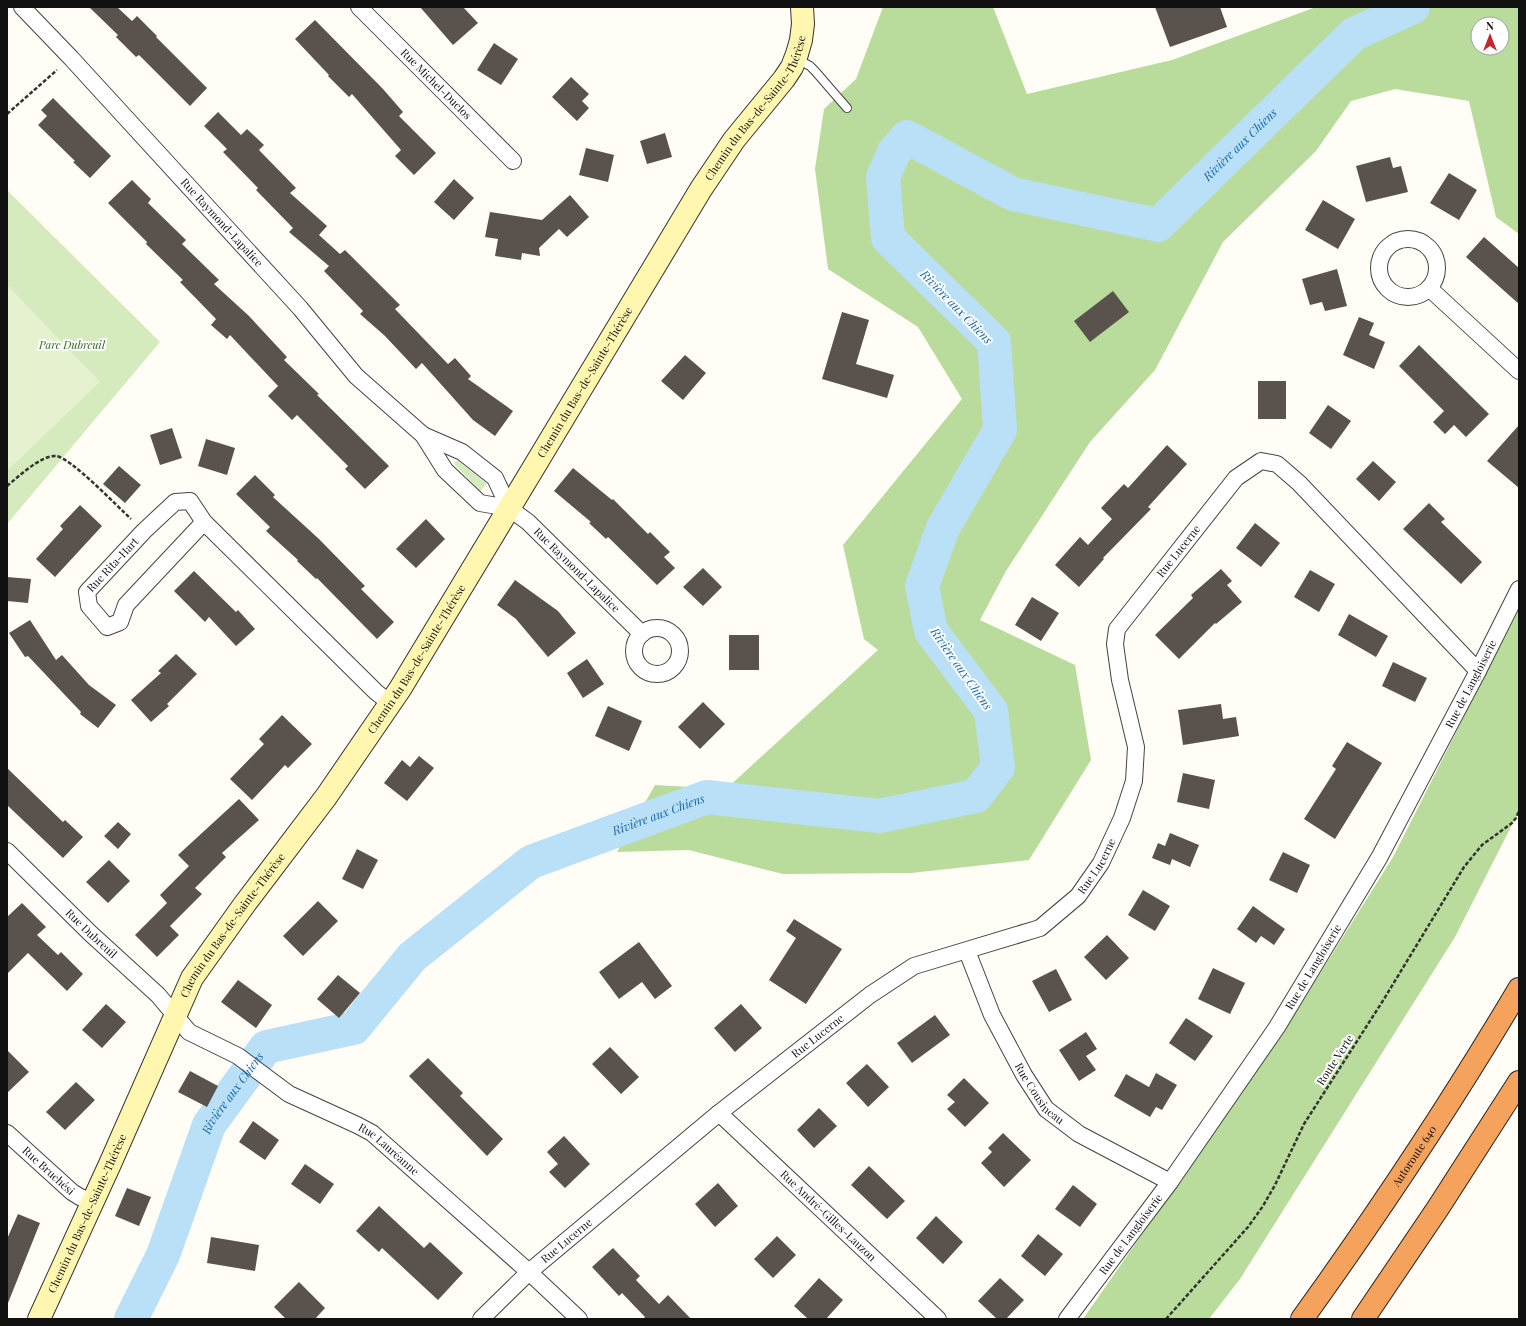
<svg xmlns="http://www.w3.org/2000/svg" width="1526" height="1326" font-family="'Playfair Display',serif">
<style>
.green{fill:#d5ebbd}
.forest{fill:#b9dc9c;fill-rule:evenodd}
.pitch{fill:#e6f2cf}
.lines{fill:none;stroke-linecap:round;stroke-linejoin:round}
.river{stroke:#b9e0f7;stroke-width:34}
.building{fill:#5a524d}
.lane-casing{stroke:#444;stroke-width:10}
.street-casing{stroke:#444;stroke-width:18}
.secondary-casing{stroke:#333;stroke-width:24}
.highway-casing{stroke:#222;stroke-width:24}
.path{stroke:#333;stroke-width:2.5;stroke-dasharray:4 2;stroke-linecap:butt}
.lane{stroke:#fff;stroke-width:8}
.street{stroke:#fff;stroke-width:16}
.secondary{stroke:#fff6b0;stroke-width:22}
.highway{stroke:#f5a25d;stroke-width:22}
.labels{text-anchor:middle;stroke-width:4;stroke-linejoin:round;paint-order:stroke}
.street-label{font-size:11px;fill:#111;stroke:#fff}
.park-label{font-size:11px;font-style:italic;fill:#2f6b1f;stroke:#fff}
.water-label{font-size:12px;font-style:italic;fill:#1768a6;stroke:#fff}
</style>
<rect width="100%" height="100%" fill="#fffdf5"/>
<!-- green -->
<path class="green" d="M 7,190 L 160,342 L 7,524 Z
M 457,460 L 487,484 L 480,491 L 454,464 Z"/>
<!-- forest -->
<path class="forest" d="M 883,7 L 993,7 L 1027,94 L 1172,60 L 1316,7 L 1519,7 L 1519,234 L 1496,217 L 1469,101 L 1395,89 L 1351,101 L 1316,151 L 1223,242 L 1155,370 L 1090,442 L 1006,571 L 980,620 L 1075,665 L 1091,760 L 1029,860 L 911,873 L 783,874 L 689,850 L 617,852 L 655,785 L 726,789 L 878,650 L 864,639 L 843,545 L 962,399 L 918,327 L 828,269 L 815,169 L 824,109 L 856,79 ZM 1478,24 L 1502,24 L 1502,48 L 1478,48 Z
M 1519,608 L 1519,811 L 1455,937 L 1240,1279 L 1209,1319 L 1083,1319 L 1289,1023 L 1393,857 Z"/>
<!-- pitch -->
<path class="pitch" d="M 7,285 L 100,382 L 7,471 Z"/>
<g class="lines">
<!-- river -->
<path class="river" id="s1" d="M 131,1319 L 163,1255 L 209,1125 L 266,1047 L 354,1028 L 412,957 L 531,862 L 707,797 L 879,816 L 976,796 L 998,767 L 991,711 L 931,631 L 922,586 L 943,528 L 1000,430 L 994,342 L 888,238 L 883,177 L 894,152 L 907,137 L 1013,194 L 1158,225 L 1354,34 L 1413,7"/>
</g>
<!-- building -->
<path class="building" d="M 89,7 L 117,7 L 132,21 L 137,16 L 157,36 L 156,37 L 207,88 L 190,106 L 139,55 L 136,57 L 116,37 L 118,35 Z
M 420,7 L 463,7 L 478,23 L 453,45 Z
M 1155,7 L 1220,7 L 1227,27 L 1170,47 Z
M 315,20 L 383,89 L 403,112 L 399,116 L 436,153 L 414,175 L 395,156 L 401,150 L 352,94 L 349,97 L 328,76 L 329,75 L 295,39 Z
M 494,43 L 518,59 L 501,85 L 477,70 Z
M 571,77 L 589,94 L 582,101 L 589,108 L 577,121 L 552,97 Z
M 53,98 L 111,156 L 90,178 L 73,162 L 75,161 L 38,125 L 47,116 L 41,110 Z
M 218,112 L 241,135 L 247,129 L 264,145 L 259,150 L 296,188 L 290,193 L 327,226 L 319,235 L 340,254 L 345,250 L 400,305 L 395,309 L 448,364 L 455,358 L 471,376 L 468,379 L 513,411 L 495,436 L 473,420 L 422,363 L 416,369 L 385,336 L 360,314 L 363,311 L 324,271 L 329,266 L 289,232 L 293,228 L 256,190 L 258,188 L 223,152 L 227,149 L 204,126 Z
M 665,133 L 672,157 L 647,164 L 640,141 Z
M 586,148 L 614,155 L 608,182 L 579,175 Z
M 1390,157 L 1393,168 L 1401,166 L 1408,192 L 1366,202 L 1356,166 Z
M 1449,173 L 1477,190 L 1459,220 L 1430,203 Z
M 454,179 L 474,198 L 454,220 L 434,202 Z
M 132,180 L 151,199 L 148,203 L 186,240 L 182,244 L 219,280 L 214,284 L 249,316 L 287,357 L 284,360 L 319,394 L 317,395 L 389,466 L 365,489 L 345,469 L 348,466 L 297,415 L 292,420 L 268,396 L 278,386 L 230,335 L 227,339 L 211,325 L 216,319 L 180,282 L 183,280 L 146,244 L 147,242 L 108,203 Z
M 570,195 L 589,217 L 567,237 L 559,229 L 539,248 L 540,256 L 522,253 L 521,260 L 495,256 L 498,239 L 485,237 L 490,212 L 542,220 Z
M 1323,200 L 1355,219 L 1338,249 L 1305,230 Z
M 1484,237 L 1519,268 L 1519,304 L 1466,257 Z
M 1337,269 L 1347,306 L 1325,311 L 1322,302 L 1310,305 L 1302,279 Z
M 1113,291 L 1129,312 L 1090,342 L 1074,321 Z
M 842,312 L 869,320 L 856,364 L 894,375 L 887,398 L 822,379 Z
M 1359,317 L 1374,323 L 1369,335 L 1385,342 L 1374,369 L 1343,355 Z
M 1419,345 L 1489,414 L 1466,437 L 1454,425 L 1445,434 L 1433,422 L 1444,411 L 1399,366 Z
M 685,355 L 706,373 L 683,400 L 661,381 Z
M 1258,381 L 1286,381 L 1286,419 L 1258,419 Z
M 1328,405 L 1351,421 L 1331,449 L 1309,433 Z
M 1519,425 L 1519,488 L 1487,461 Z
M 172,428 L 182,458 L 160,465 L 150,435 Z
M 206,439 L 235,448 L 227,475 L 198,466 Z
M 1167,445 L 1187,464 L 1148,507 L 1151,509 L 1103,558 L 1104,559 L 1079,587 L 1055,565 L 1080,537 L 1088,545 L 1112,519 L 1101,508 L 1124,484 L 1128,488 Z
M 1373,461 L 1396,482 L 1379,501 L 1356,479 Z
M 119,466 L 141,485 L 125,503 L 103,484 Z
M 573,468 L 612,500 L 613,499 L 648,534 L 650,532 L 670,552 L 664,557 L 675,568 L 657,585 L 608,537 L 606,539 L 589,523 L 591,522 L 554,491 Z
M 255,475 L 275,495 L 273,497 L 319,539 L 365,586 L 361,589 L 394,622 L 377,639 L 317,578 L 316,579 L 297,561 L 298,560 L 266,531 L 270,527 L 236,494 Z
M 1429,503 L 1445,519 L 1441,522 L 1482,562 L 1461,584 L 1403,529 Z
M 80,505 L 102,526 L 55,577 L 36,559 L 63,529 L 60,526 Z
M 426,519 L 445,539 L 416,568 L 396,549 Z
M 1255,523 L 1280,543 L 1261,567 L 1236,548 Z
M 703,568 L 722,587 L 703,606 L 683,587 Z
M 1221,569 L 1232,581 L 1227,585 L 1242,602 L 1216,624 L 1215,623 L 1179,659 L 1155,635 L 1193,598 L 1191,595 Z
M 1310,570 L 1335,584 L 1319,612 L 1294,597 Z
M 194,571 L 236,612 L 238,610 L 255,629 L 236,646 L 209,617 L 205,622 L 174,591 Z
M 7,577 L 31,579 L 28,603 L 7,601 Z
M 515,580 L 558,611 L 576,633 L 548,657 L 516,619 L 497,605 Z
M 1032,597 L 1059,613 L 1041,641 L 1015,625 Z
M 1349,614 L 1388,636 L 1376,657 L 1338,635 Z
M 30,620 L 56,660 L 62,655 L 89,685 L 116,705 L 98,728 L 80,714 L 81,712 L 28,656 L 25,657 L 9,633 Z
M 729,635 L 759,635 L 759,670 L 729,670 Z
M 176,654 L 197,674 L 167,704 L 169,706 L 151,722 L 131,700 L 161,673 L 158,671 Z
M 587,659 L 604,684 L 583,698 L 567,673 Z
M 1393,662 L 1427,678 L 1415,702 L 1382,686 Z
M 703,702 L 725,724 L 700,749 L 678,727 Z
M 1221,704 L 1223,719 L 1236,717 L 1239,736 L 1183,745 L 1178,710 Z
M 608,706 L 642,721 L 629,751 L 595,736 Z
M 282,715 L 312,744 L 288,768 L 285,765 L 252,800 L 230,779 L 264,744 L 259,739 Z
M 1347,742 L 1382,763 L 1335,839 L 1304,819 L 1336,769 L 1332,766 Z
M 419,756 L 434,768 L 407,801 L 384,783 L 402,760 L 410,767 Z
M 7,768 L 63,822 L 65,820 L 83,837 L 63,858 L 7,805 Z
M 1183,773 L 1215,780 L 1209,809 L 1177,802 Z
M 239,799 L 259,820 L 222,853 L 226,857 L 195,888 L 202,894 L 170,926 L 179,935 L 157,957 L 135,935 L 167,903 L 160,895 L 189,866 L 178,855 Z
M 118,822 L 131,834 L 118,849 L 104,836 Z
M 1170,833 L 1199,845 L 1190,867 L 1172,859 L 1170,865 L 1152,858 L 1158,843 L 1165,846 Z
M 357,849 L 378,860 L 363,889 L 342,879 Z
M 1283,852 L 1310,865 L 1297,893 L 1269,880 Z
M 109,860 L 130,881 L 108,903 L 86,882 Z
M 1143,890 L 1170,906 L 1155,931 L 1128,915 Z
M 318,901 L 338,921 L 303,956 L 283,936 Z
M 22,903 L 46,927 L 37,935 L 58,955 L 61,952 L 83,974 L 67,991 L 28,953 L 7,974 L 7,917 Z
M 1253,906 L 1285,929 L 1274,945 L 1261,936 L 1256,943 L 1237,929 Z
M 794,919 L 842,949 L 806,1004 L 769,980 L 796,938 L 786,931 Z
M 1107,935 L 1129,958 L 1106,980 L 1084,957 Z
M 639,942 L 672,986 L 655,999 L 642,982 L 619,999 L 599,972 Z
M 1213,968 L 1245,983 L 1230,1014 L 1198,999 Z
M 1056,969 L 1072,1000 L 1049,1012 L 1032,981 Z
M 338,975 L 360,993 L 339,1018 L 317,999 Z
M 238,980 L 272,1005 L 256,1028 L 221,1002 Z
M 106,1004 L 126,1022 L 102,1048 L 82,1030 Z
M 741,1004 L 762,1028 L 735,1052 L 714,1028 Z
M 935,1015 L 950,1035 L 912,1063 L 897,1043 Z
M 1186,1018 L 1213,1036 L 1195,1061 L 1169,1043 Z
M 1086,1032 L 1097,1049 L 1086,1056 L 1096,1070 L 1079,1081 L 1059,1050 Z
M 610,1047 L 639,1077 L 621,1094 L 592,1064 Z
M 7,1050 L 29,1072 L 7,1093 Z
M 428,1058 L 463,1093 L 460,1096 L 503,1139 L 487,1156 L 409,1076 Z
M 867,1064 L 889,1087 L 868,1107 L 846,1083 Z
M 190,1071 L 218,1086 L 207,1107 L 178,1092 Z
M 1156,1073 L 1177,1085 L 1162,1110 L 1156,1107 L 1150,1117 L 1114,1096 L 1126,1074 L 1149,1087 Z
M 964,1078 L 989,1103 L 965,1127 L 947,1109 L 955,1102 L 947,1095 Z
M 76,1082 L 95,1100 L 65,1130 L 46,1112 Z
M 819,1108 L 837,1126 L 814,1148 L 797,1130 Z
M 253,1121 L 279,1140 L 265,1160 L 239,1142 Z
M 1003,1133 L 1031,1160 L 1004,1187 L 981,1163 L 992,1152 L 988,1148 Z
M 564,1136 L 590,1164 L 565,1188 L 549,1172 L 558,1164 L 547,1152 Z
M 305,1164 L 334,1184 L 320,1204 L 291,1184 Z
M 869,1166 L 905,1201 L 887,1219 L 851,1185 Z
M 718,1183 L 738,1206 L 715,1227 L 695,1204 Z
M 1073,1185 L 1097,1204 L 1080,1227 L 1055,1209 Z
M 127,1188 L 151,1197 L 139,1226 L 115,1216 Z
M 379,1206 L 424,1248 L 430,1242 L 463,1273 L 438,1300 L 382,1248 L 379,1252 L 356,1231 Z
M 18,1214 L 40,1223 L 8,1303 L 7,1239 Z
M 936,1216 L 963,1242 L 943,1264 L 916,1238 Z
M 1038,1234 L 1063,1254 L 1045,1276 L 1021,1256 Z
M 777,1236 L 796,1255 L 773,1278 L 754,1259 Z
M 211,1237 L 259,1245 L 255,1271 L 207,1263 Z
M 613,1248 L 640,1276 L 636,1280 L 659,1304 L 668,1295 L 691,1319 L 643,1319 L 645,1317 L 622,1293 L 619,1296 L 592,1267 Z
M 819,1278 L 843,1300 L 826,1319 L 808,1319 L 794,1306 Z
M 1000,1278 L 1024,1300 L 1006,1319 L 997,1319 L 978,1301 Z
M 299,1282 L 325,1308 L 315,1319 L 286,1319 L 274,1307 Z"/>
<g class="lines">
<!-- lane casing -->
<g class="lane-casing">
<path id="lane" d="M 797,59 L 810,66 L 815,71 L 847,108"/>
</g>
<!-- street casing -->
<g class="street-casing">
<g id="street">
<path id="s2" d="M 22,7 L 71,58 L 300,308 L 356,376 L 423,435 L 445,470 L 480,503 L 509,508 L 528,522 L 642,634"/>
<path id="s3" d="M 359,7 L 513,161"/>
<circle cx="1408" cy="268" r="29"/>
<path d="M 1429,288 L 1519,371"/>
<path d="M 423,435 L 462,452 L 495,478 L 509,508"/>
<path id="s4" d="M 204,522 L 126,605 L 120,622 L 107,627 L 89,606 L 87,592 L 144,531 L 175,502 L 190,501 L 204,522 L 376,692 L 390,703"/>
<circle cx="657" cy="651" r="23"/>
<path id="s5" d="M 7,851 L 90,933 L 158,995 L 189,1032 L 238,1056 L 289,1094 L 357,1125 L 372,1133 L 529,1272 L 579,1319"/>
<path id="s6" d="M 967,951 L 992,1015 L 1024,1075 L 1046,1109 L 1079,1134 L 1170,1182"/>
<path id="s7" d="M 719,1113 L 938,1319"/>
<path id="s8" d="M 7,1133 L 72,1192 L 80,1197 L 93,1202"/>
<path id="s9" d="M 481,1319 L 529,1272 L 719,1113 L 870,995 L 914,966 L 1040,928 L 1078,896 L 1101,863 L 1122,818 L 1134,781 L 1136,747 L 1120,680 L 1115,644 L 1117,629 L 1236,478 L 1261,461 L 1277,464 L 1299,483 L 1478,671"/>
<path id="s10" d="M 1067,1319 L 1170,1182 L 1277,1027 L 1379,858 L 1478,671 L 1519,589"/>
</g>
</g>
<!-- secondary casing -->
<g class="secondary-casing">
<g id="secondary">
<path id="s11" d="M 39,1319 L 110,1164 L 192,978 L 244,905 L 326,797 L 400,689 L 534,467 L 701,189 L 734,140 L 784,79 L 792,67 L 797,54 L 801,40 L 803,24 L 802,7"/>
</g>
</g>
<!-- highway casing -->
<g class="highway-casing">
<g id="highway">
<path id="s12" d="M 1302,1319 C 1379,1212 1452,1102 1519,989"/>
<path d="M 1363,1319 L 1438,1208 L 1519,1082"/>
</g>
</g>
<!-- path -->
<path class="path" d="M 7,114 L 57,70
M 7,486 C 18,477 41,455 56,456 C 70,457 118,507 131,519
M 1166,1319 L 1248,1227 L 1263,1206 L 1275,1185 L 1304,1124 L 1384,999 L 1464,867 L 1482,845 L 1512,823 L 1516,818 L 1519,811"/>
<!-- lane -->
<use href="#lane" class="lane"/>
<!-- street -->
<use href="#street" class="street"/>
<!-- secondary -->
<use href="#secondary" class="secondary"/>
<!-- highway -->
<use href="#highway" class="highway"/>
</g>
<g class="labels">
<!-- street labels -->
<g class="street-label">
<text dy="4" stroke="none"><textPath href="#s3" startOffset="109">Rue Michel-Duclos</textPath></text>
<text dy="4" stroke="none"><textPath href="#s11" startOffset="1412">Chemin du Bas-de-Sainte-Thérèse</textPath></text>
<text dy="4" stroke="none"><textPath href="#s2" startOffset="294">Rue Raymond-Lapalice</textPath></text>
<text dy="4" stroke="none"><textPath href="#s11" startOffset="1088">Chemin du Bas-de-Sainte-Thérèse</textPath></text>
<text dy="4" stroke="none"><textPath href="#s9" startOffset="1123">Rue Lucerne</textPath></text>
<text dy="4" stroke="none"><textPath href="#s4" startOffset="225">Rue Rita-Hart</textPath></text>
<text dy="4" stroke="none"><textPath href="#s2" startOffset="798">Rue Raymond-Lapalice</textPath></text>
<text dy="4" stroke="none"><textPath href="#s11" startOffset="764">Chemin du Bas-de-Sainte-Thérèse</textPath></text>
<text dy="4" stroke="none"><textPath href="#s10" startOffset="754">Rue de Langloiserie</textPath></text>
<text dy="4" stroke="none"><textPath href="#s9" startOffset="776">Rue Lucerne</textPath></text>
<text dy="4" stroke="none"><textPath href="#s11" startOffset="440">Chemin du Bas-de-Sainte-Thérèse</textPath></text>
<text dy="4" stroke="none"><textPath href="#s5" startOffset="118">Rue Dubreuil</textPath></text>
<text dy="4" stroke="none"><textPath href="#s10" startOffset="430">Rue de Langloiserie</textPath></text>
<text dy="4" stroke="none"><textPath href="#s9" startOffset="440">Rue Lucerne</textPath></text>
<text transform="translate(1335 1060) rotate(-57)" y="4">Route Verte</text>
<text dy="4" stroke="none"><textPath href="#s6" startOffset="161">Rue Cousineau</textPath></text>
<text dy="4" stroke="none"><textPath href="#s5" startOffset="490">Rue Lauréanne</textPath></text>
<text dy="4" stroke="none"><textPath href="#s12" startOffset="198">Autoroute 640</textPath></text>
<text dy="4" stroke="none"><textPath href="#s8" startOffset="56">Rue Bruchési</textPath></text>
<text dy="4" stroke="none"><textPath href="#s11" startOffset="116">Chemin du Bas-de-Sainte-Thérèse</textPath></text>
<text dy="4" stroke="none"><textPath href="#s7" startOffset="150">Rue André-Gilles-Lauzon</textPath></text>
<text dy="4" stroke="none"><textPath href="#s10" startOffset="106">Rue de Langloiserie</textPath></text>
<text dy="4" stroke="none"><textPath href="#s9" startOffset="116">Rue Lucerne</textPath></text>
</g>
<!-- park labels -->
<g class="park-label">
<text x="72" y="349">Parc Dubreuil</text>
</g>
<!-- water labels -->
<g class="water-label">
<text dy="4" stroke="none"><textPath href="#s1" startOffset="2242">Rivière aux Chiens</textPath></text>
<text transform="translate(956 307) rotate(46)" y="4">Rivière aux Chiens</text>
<text transform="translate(961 669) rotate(55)" y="4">Rivière aux Chiens</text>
<text dy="4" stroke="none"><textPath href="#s1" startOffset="776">Rivière aux Chiens</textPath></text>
<text dy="4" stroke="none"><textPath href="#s1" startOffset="249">Rivière aux Chiens</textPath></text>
</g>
</g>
<!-- border -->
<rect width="1526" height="1326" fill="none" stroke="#111111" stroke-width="16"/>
<!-- north arrow -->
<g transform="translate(1490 36)"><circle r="19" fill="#ffffff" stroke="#a0a0a0"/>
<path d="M0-3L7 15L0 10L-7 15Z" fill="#c4262e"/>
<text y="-6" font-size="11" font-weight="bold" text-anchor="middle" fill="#111111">N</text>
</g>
</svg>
